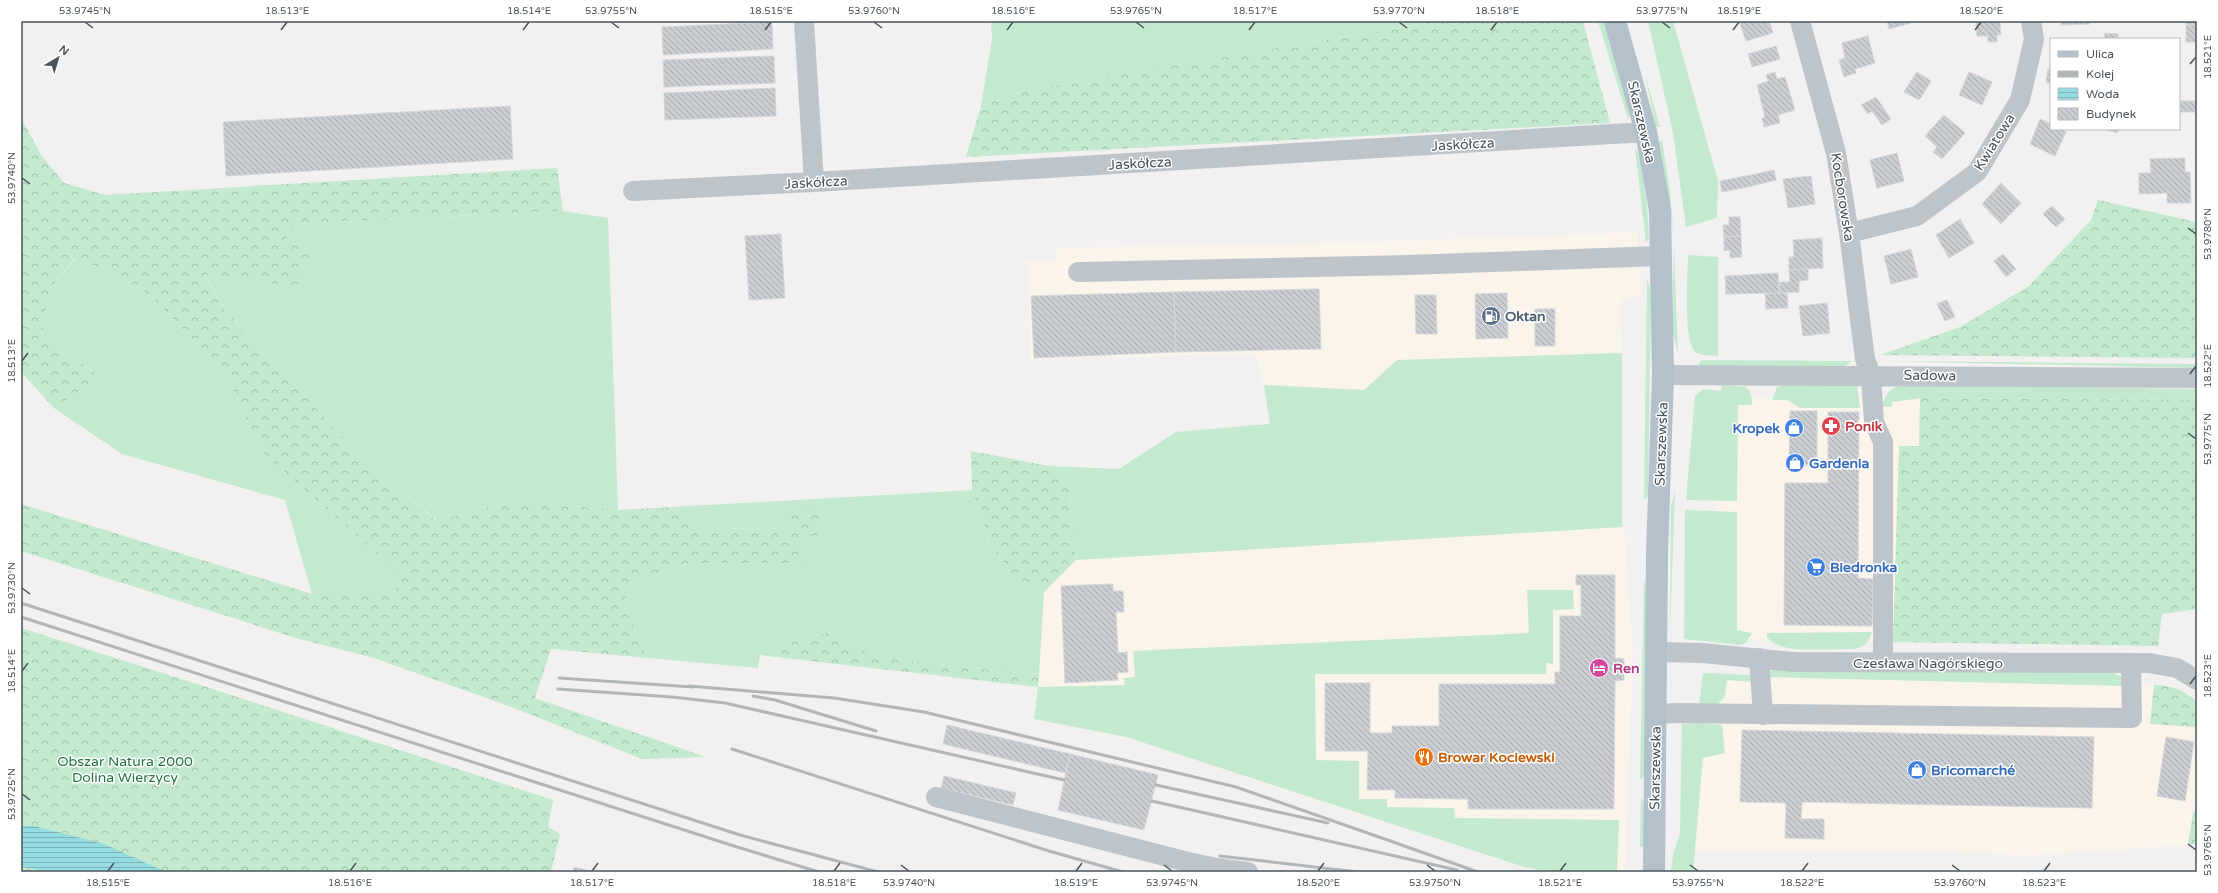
<svg xmlns="http://www.w3.org/2000/svg" width="2218" height="893" font-family="'Varela Round',sans-serif">
<style>
.commercial{fill:#faf4eb}
.grass{fill:#c3eace}
.forest{fill:url(#forest-crowns)}
.water{fill:url(#water-rules)}
.building{fill:url(#building-back-hatch);stroke:#d4d7da}
.lines{fill:none;stroke-linecap:round;stroke-linejoin:round}
.minor{stroke:#bdc5cb;stroke-width:20}
.major{stroke:#b2c1cb;stroke-width:22}
.rail{stroke:#b2b6b9;stroke-width:3}
.ticks{fill:none;stroke:#49545b;stroke-width:1.5}
.labels{text-anchor:middle;stroke-width:3;stroke-linejoin:round;paint-order:stroke}
.street-label{font-size:14px;fill:#49545b;stroke:#fff}
.service-label{font-size:14px;font-weight:bold;fill:#4e5e75;stroke:#fff;text-anchor:start}
.health-label{font-size:14px;font-weight:bold;fill:#be3a42;stroke:#fff;text-anchor:start}
.shop-label{font-size:14px;font-weight:bold;fill:#366cbe;stroke:#fff;text-anchor:start}
.hotel-label{font-size:14px;font-weight:bold;fill:#b23c85;stroke:#fff;text-anchor:start}
.food-label{font-size:14px;font-weight:bold;fill:#c56008;stroke:#fff;text-anchor:start}
.park-label{font-size:14px;fill:#227542;stroke:#fff}
.neatline{fill:none;stroke:#49545b;stroke-width:1.5}
.ticks-label{font-size:10px;text-anchor:middle;fill:#49545b}
</style>
<defs>
<pattern id="forest-crowns" width="20" height="18" patternUnits="userSpaceOnUse"><rect width="20" height="18" fill="#c3eace"/><path d="M2 6a3 3 0 1 1 6 0M12 15a3 3 0 1 1 6 0" fill="none" stroke="#a0c0aa"/></pattern>
<pattern id="water-rules" width="6" height="5" patternUnits="userSpaceOnUse"><rect width="6" height="5" fill="#95dbe2"/><path d="M0 2.5h6" fill="none" stroke="#7cb4ba"/></pattern>
<pattern id="building-back-hatch" width="6" height="6" patternUnits="userSpaceOnUse"><rect width="6" height="6" fill="#cacdd1"/><path d="M-1 5l2 2M0 0l6 6M5-1l2 2" fill="none" stroke="#a6a9ad"/></pattern>
</defs>
<rect width="100%" height="100%" fill="#f2f0f0"/>
<!-- commercial -->
<path class="commercial" d="M 1637,232 L 1641,296 L 1620,299 L 1622,353 L 1397,360 L 1364,390 L 1264,385 L 1256,354 L 1030,359 L 1028,261 L 1054,261 L 1055,252 L 1062,248 L 1395,241 Z
M 1723,398 L 1920,398 L 1919,446 L 1899,446 L 1893,642 L 1708,638 Z
M 1622,527 L 1625,539 L 1633,655 L 1625,872 L 1547,872 L 1521,866 L 1126,737 L 1034,719 L 1044,592 L 1076,560 Z
M 1705,676 L 2154,685 L 2150,724 L 2197,727 L 2197,792 L 2188,845 L 2024,856 L 1988,853 L 1695,851 Z"/>
<!-- grass -->
<path class="grass" d="M 991,21 L 1439,21 L 1021,91 L 981,106 L 992,39 Z
M 1598,21 L 1604,21 L 1630,115 L 1628,119 Z
M 1648,21 L 1673,21 L 1718,181 L 1717,218 L 1686,227 L 1673,133 Z
M 1645,75 L 1660,127 L 1656,127 Z
M 1662,140 L 1670,191 L 1673,230 L 1659,142 Z
M 1635,148 L 1640,156 L 1647,205 L 1649,238 L 1646,243 Z
M 563,211 L 608,218 L 618,510 L 515,501 L 438,521 L 372,468 L 224,309 L 204,273 L 296,287 L 286,240 L 296,224 Z
M 1674,244 L 1678,354 L 1672,328 Z
M 1688,255 L 1718,257 L 1718,356 C 1712,355 1702,356 1697,353 C 1682,346 1688,272 1688,255 Z
M 75,259 L 111,271 L 151,296 L 226,375 L 261,451 L 403,576 L 393,594 L 312,594 L 285,500 L 122,454 L 54,408 L 101,377 L 42,334 L 50,289 Z
M 1647,279 L 1651,291 L 1648,496 L 1644,500 Z
M 1622,353 L 1622,527 L 1076,560 L 1071,526 L 1070,483 L 1049,466 L 1119,469 L 1176,432 L 1270,424 L 1264,385 L 1364,390 L 1397,360 Z
M 1701,360 L 1851,361 L 1847,365 L 1840,368 L 1698,366 Z
M 1881,361 L 2197,364 L 2197,368 Z
M 1722,385 L 1746,387 C 1751,392 1752,398 1752,405 L 1738,405 L 1737,501 L 1686,500 L 1695,396 L 1703,389 L 1721,391 Z
M 1789,385 L 1857,386 L 1860,408 L 1800,408 L 1787,400 L 1772,400 L 1777,387 Z
M 1902,385 L 2197,389 L 2197,400 L 1922,398 L 1892,402 L 1892,407 L 1882,407 C 1885,394 1889,389 1902,385 Z
M 972,490 L 989,542 L 1012,575 L 1044,592 L 1039,675 L 875,657 L 831,632 L 780,645 L 776,657 L 760,655 L 758,668 L 648,658 L 624,606 L 629,583 L 692,563 L 803,563 L 802,537 L 822,535 L 819,510 L 791,529 L 701,528 L 673,507 Z
M 1675,491 L 1670,633 L 1671,507 Z
M 1685,510 L 1737,512 L 1737,630 L 1752,633 L 1746,643 L 1739,645 L 1684,639 Z
M 1644,580 L 1648,595 L 1645,776 L 1640,780 Z
M 1527,590 L 1573,590 L 1574,609 L 1553,610 L 1553,664 L 1546,663 L 1546,674 L 1315,674 L 1316,760 L 1359,761 L 1359,799 L 1387,799 L 1387,807 L 1454,808 L 1455,818 L 1619,820 L 1617,872 L 1547,872 L 1521,866 L 1126,737 L 1034,719 L 1038,687 L 1125,685 L 1124,678 L 1135,677 L 1133,651 L 1529,633 Z
M 1872,632 C 1868,643 1865,647 1853,649 C 1831,648 1781,656 1767,637 L 1767,633 Z
M 1774,669 L 1872,672 L 1931,669 L 2111,671 L 2121,677 L 2125,686 L 1768,677 L 1768,673 Z
M 1703,673 L 1752,675 L 1753,682 L 1727,680 L 1725,696 L 1718,704 L 1699,705 Z
M 1702,723 L 1722,725 L 1725,753 L 1703,758 L 1693,872 L 1671,872 L 1673,855 L 1680,834 L 1682,724 Z
M 1641,797 L 1644,803 L 1644,847 L 1640,847 L 1640,840 Z"/>
<!-- forest -->
<path class="forest" d="M 1439,21 L 1583,21 L 1610,123 L 966,157 L 981,106 L 1021,91 Z
M 21,118 L 41,155 L 64,183 L 105,195 L 557,168 L 563,211 L 296,224 L 286,240 L 312,255 L 296,287 L 204,274 L 224,309 L 372,468 L 437,521 L 515,501 L 618,510 L 673,507 L 701,528 L 791,529 L 792,509 L 819,510 L 822,535 L 802,537 L 803,563 L 692,563 L 629,583 L 624,606 L 648,658 L 551,649 L 535,698 L 706,757 L 642,759 L 509,706 L 374,658 L 296,638 L 21,551 L 21,504 L 312,594 L 393,594 L 403,576 L 261,451 L 226,375 L 151,296 L 111,271 L 74,259 L 50,289 L 42,334 L 101,377 L 54,408 L 21,372 Z
M 2098,200 L 2197,222 L 2197,358 L 1880,355 L 1960,327 L 2029,286 L 2091,220 Z
M 1920,398 L 2197,400 L 2197,609 L 2162,614 L 2158,646 L 1893,642 L 1899,446 L 1919,446 Z
M 971,451 L 1049,466 L 1070,483 L 1071,526 L 1076,560 L 1044,592 L 1012,575 L 989,542 L 972,490 Z
M 21,628 L 219,691 L 553,800 L 548,827 L 560,834 L 551,872 L 21,872 Z
M 831,632 L 875,657 L 1039,675 L 1038,687 L 776,657 L 780,645 Z
M 2154,685 C 2171,685 2184,690 2197,702 L 2197,727 L 2150,724 Z
M 2193,812 L 2197,813 L 2197,844 L 2188,845 Z"/>
<!-- water -->
<path class="water" d="M 21,826 L 34,826 L 104,844 L 166,872 L 47,872 L 21,866 Z"/>
<!-- building -->
<path class="building" d="M 1739,21 L 1769,21 L 1773,33 L 1746,41 Z
M 1887,21 L 1910,21 L 1911,23 L 1889,29 Z
M 1976,21 L 2000,21 L 2001,35 L 1997,35 L 1997,42 L 1988,42 L 1988,36 L 1977,36 Z
M 2061,21 L 2089,21 L 2090,24 L 2061,25 Z
M 2186,21 L 2197,21 L 2197,25 L 2186,25 Z
M 772,22 L 773,49 L 663,55 L 662,27 Z
M 2186,25 L 2197,25 L 2197,42 L 2186,42 Z
M 2105,33 L 2118,34 L 2118,39 L 2104,39 Z
M 1868,36 L 1875,63 L 1855,69 L 1856,73 L 1844,77 L 1839,60 L 1845,58 L 1842,43 Z
M 1776,46 L 1780,59 L 1752,67 L 1748,54 Z
M 774,56 L 775,83 L 664,87 L 663,60 Z
M 2048,69 L 2051,70 L 2051,83 L 2046,83 Z
M 1775,72 L 1777,79 L 1785,77 L 1795,110 L 1778,115 L 1780,123 L 1764,127 L 1762,118 L 1765,117 L 1757,85 L 1768,81 L 1766,75 Z
M 1917,72 L 1931,81 L 1925,91 L 1910,82 Z
M 1969,72 L 1992,82 L 1982,105 L 1959,95 Z
M 1910,82 L 1925,91 L 1919,100 L 1904,92 Z
M 775,88 L 776,116 L 665,120 L 664,93 Z
M 1876,97 L 1891,119 L 1882,125 L 1872,111 L 1868,114 L 1861,105 Z
M 2180,101 L 2197,101 L 2197,112 L 2180,112 Z
M 510,106 L 513,159 L 226,176 L 223,122 Z
M 1944,115 L 1965,133 L 1942,159 L 1933,152 L 1937,147 L 1925,136 Z
M 2040,119 L 2051,124 L 2051,129 L 2061,129 L 2066,132 L 2055,156 L 2030,144 Z
M 2103,129 L 2119,129 L 2117,133 Z
M 1897,153 L 1904,181 L 1877,188 L 1870,160 Z
M 2185,158 L 2185,172 L 2190,172 L 2191,203 L 2167,203 L 2167,193 L 2139,194 L 2139,173 L 2151,173 L 2150,159 Z
M 1774,170 L 1776,180 L 1752,186 L 1750,175 Z
M 1750,175 L 1752,186 L 1722,192 L 1720,181 Z
M 1811,176 L 1815,204 L 1788,208 L 1783,179 Z
M 2001,183 L 2021,203 L 2001,224 L 1982,204 Z
M 2052,206 L 2065,219 L 2056,227 L 2043,214 Z
M 1729,217 L 1740,217 L 1741,236 L 1724,237 L 1723,225 L 1729,225 Z
M 1960,219 L 1974,243 L 1949,258 L 1936,235 Z
M 781,234 L 785,298 L 749,300 L 745,236 Z
M 1741,236 L 1742,257 L 1730,258 L 1730,250 L 1724,251 L 1724,237 Z
M 1822,238 L 1823,268 L 1789,270 L 1789,257 L 1794,257 L 1793,240 Z
M 1911,249 L 1918,277 L 1891,284 L 1884,256 Z
M 2003,254 L 2016,269 L 2006,277 L 1994,261 Z
M 1808,269 L 1808,280 L 1799,281 L 1799,292 L 1780,293 L 1779,282 L 1790,282 L 1789,270 Z
M 1778,273 L 1779,293 L 1726,294 L 1725,276 Z
M 1319,289 L 1321,349 L 1176,352 L 1174,292 Z
M 1174,292 L 1176,352 L 1034,358 L 1031,296 Z
M 1507,293 L 1508,338 L 1476,339 L 1475,294 Z
M 1780,293 L 1787,293 L 1788,308 L 1766,309 L 1765,294 Z
M 1415,295 L 1436,295 L 1437,334 L 1416,334 Z
M 1947,300 L 1955,317 L 1945,321 L 1937,304 Z
M 1827,303 L 1830,333 L 1803,336 L 1799,306 Z
M 1535,309 L 1555,309 L 1555,346 L 1535,346 Z
M 1790,411 L 1817,411 L 1817,465 L 1789,465 Z
M 1828,412 L 1859,412 L 1858,578 L 1873,579 L 1872,626 L 1784,625 L 1785,483 L 1828,483 Z
M 1576,575 L 1615,575 L 1615,658 L 1624,659 L 1624,680 L 1615,681 L 1614,809 L 1468,809 L 1468,799 L 1395,798 L 1395,790 L 1367,790 L 1368,751 L 1325,751 L 1325,683 L 1370,683 L 1370,733 L 1392,733 L 1392,726 L 1439,726 L 1439,684 L 1555,684 L 1555,672 L 1560,672 L 1560,616 L 1581,616 L 1581,585 L 1576,585 Z
M 1113,584 L 1113,591 L 1123,591 L 1124,612 L 1116,612 L 1118,653 L 1127,652 L 1128,672 L 1117,673 L 1118,680 L 1065,683 L 1061,586 Z
M 947,725 L 1070,754 L 1065,773 L 943,744 Z
M 1742,730 L 2094,737 L 2092,808 L 1802,802 L 1801,819 L 1824,819 L 1824,839 L 1785,838 L 1786,803 L 1740,802 Z
M 2166,737 L 2194,742 L 2185,801 L 2157,796 Z
M 1070,754 L 1158,775 L 1144,830 L 1058,810 Z
M 944,776 L 1016,793 L 1013,805 L 941,788 Z
M 574,867 L 594,872 L 573,872 Z"/>
<g class="lines">
<!-- minor -->
<path class="minor" d="M 804,21 L 814,182
M 1800,21 L 1836,153 L 1849,233 L 1865,359 L 1871,375 L 1874,422 L 1883,442 L 1883,663
M 633,191 L 814,182 L 1646,132
M 1849,233 L 1917,216 L 1977,172 L 2020,100 L 2034,39 L 2031,21
M 1078,272 L 1409,265 L 1660,256
M 1663,375 L 2197,378
M 1656,652 L 1703,653 L 1793,662 L 2149,663 L 2177,668 L 2197,680
M 1759,658 L 1763,715
M 1656,714 L 1677,713 L 2132,718 L 2131,663
M 936,797 L 1184,861 L 1216,868 L 1248,872"/>
<!-- major -->
<path class="major" d="M 1615,21 L 1646,132 L 1660,210 L 1663,375 L 1657,554 L 1654,872"/>
<!-- rail -->
<path class="rail" d="M 21,603 L 740,835 L 878,872
M 21,617 L 734,846 L 819,872
M 559,678 L 693,687
M 689,686 L 834,698 L 924,712 L 1236,787 L 1399,844
M 558,689 L 672,697 L 725,703 L 1064,780
M 753,696 L 775,700 L 876,731
M 732,749 L 1049,851 L 1123,872
M 1156,785 L 1328,823
M 1152,801 L 1457,870
M 1393,842 L 1478,872
M 1220,856 L 1357,872"/>
</g>
<!-- ticks -->
<path class="ticks" d="M 85,22 L 93,28M 611,22 L 619,28M 874,22 L 882,28M 1136,22 L 1144,28M 1399,22 L 1407,28M 1662,22 L 1670,28M 281,30 L 287,22M 523,30 L 529,22M 765,30 L 771,22M 1007,30 L 1013,22M 1249,30 L 1255,22M 1491,30 L 1497,22M 1733,30 L 1739,22M 1975,30 L 1981,22M 2190,64 L 2196,57M 22,178 L 30,184M 2188,228 L 2196,234M 22,361 L 28,353M 2190,374 L 2196,366M 2188,433 L 2196,439M 22,588 L 30,594M 22,671 L 28,663M 2190,684 L 2196,676M 22,794 L 30,800M 2188,844 L 2196,850M 901,865 L 909,871M 1164,865 L 1172,871M 1427,865 L 1435,871M 1690,865 L 1698,871M 1952,865 L 1960,871M 108,871 L 114,863M 350,871 L 356,863M 592,871 L 598,863M 834,871 L 840,863M 1076,871 L 1082,863M 1318,871 L 1324,863M 1560,871 L 1566,863M 1802,871 L 1808,863M 2044,871 L 2050,863"/>
<!-- icons -->
<defs>
<g id="fuel-disc" transform="scale(1)"><circle r="9.5" fill="#5c6f8a" stroke="#fff"/><path d="M-5.5-6h7V0h2V4h1.3V-2.5L3-4.5l.8-.8L6-3V5H2.5V1h-1V6h-7ZM-4.2-4.7v3.2H.2V-4.7Z" fill="#fff"/></g>
<g id="pharmacy-disc" transform="scale(1)"><circle r="9.5" fill="#e0444e" stroke="#fff"/><path d="M-2-6h4v4h4v4h-4v4h-4v-4h-4v-4h4Z" fill="#fff"/></g>
<g id="shop-disc" transform="scale(1)"><circle r="9.5" fill="#3f7fe0" stroke="#fff"/><path d="M-5-2.5h2.3a2.7 3.5 0 0 1 5.4 0H5L5.5 6h-11ZM-1.5-2.5h3a1.5 2.3 0 0 0-3 0Z" fill="#fff"/></g>
<g id="supermarket-disc" transform="scale(1)"><circle r="9.5" fill="#3f7fe0" stroke="#fff"/><path d="M-6-5.5h2.5l.6 2H6L4.5 2H-2.5L-4.4-4H-6ZM-1.5 3.2a1.3 1.3 0 1 0 .1 0ZM3 3.2a1.3 1.3 0 1 0 .1 0Z" fill="#fff"/></g>
<g id="hotel-disc" transform="scale(1)"><circle r="9.5" fill="#d1479c" stroke="#fff"/><path d="M-6-4.5h1.5V1H6V5H4.5V3h-9V5H-6ZM-4 0a1.8 1.8 0 1 1 3.6 0ZM.5 0V-2.5h3Q6-2.5 6 0Z" fill="#fff"/></g>
<g id="restaurant-disc" transform="scale(1)"><circle r="9.5" fill="#e8710a" stroke="#fff"/><path d="M-5-6h1v4h1v-4h1v4h1v-4h1v5L-1.5 .5V6h-2V.5L-5-1ZM5-6V6H3V1.5H1.5Q1.5-4 5-6Z" fill="#fff"/></g>
</defs>
<g fill-rule="evenodd">
<use href="#fuel-disc" x="1491" y="316"/>
<use href="#pharmacy-disc" x="1831" y="426"/>
<use href="#shop-disc" x="1794" y="428"/>
<use href="#shop-disc" x="1795" y="463"/>
<use href="#supermarket-disc" x="1816" y="567"/>
<use href="#hotel-disc" x="1599" y="668"/>
<use href="#restaurant-disc" x="1424" y="757"/>
<use href="#shop-disc" x="1917" y="770"/>
</g>
<g class="labels">
<!-- street labels -->
<g class="street-label">
<text transform="translate(1642 122) rotate(77)" y="5">Skarszewska</text>
<text transform="translate(1994 142) rotate(-58)" y="5">Kwiatowa</text>
<text transform="translate(1463 144) rotate(-3)" y="5">Jaskółcza</text>
<text transform="translate(1140 163) rotate(-3)" y="5">Jaskółcza</text>
<text transform="translate(816 182) rotate(-3)" y="5">Jaskółcza</text>
<text transform="translate(1843 197) rotate(81)" y="5">Kocborowska</text>
<text transform="translate(1930 375) rotate(1)" y="5">Sadowa</text>
<text transform="translate(1661 444) rotate(-88)" y="5">Skarszewska</text>
<text x="1928" y="668">Czesława Nagórskiego</text>
<text transform="translate(1655 768) rotate(-89)" y="5">Skarszewska</text>
</g>
<!-- service labels -->
<g class="service-label">
<text x="1505" y="321">Oktan</text>
</g>
<!-- health labels -->
<g class="health-label">
<text x="1845" y="431">Ponik</text>
</g>
<!-- shop labels -->
<g class="shop-label">
<text x="1780" y="433" text-anchor="end">Kropek</text>
<text x="1809" y="468">Gardenia</text>
<text x="1830" y="572">Biedronka</text>
<text x="1931" y="775">Bricomarché</text>
</g>
<!-- hotel labels -->
<g class="hotel-label">
<text x="1613" y="673">Ren</text>
</g>
<!-- food labels -->
<g class="food-label">
<text x="1438" y="762">Browar Kociewski</text>
</g>
<!-- park labels -->
<g class="park-label">
<text x="125" y="766">Obszar Natura 2000<tspan x="125" dy="16">Dolina Wierzycy</tspan></text>
</g>
</g>
<!-- border -->
<rect width="2218" height="893" fill="none" stroke="#ffffff" stroke-width="44"/>
<!-- legend -->
<rect x="2050" y="38" width="130" height="92" fill="#ffffff" stroke="#b6bbbd"/>
<rect x="2058" y="51" width="20" height="6" fill="#b2c1cb" stroke="#b6bbbd"/>
<text x="2086" y="58" font-size="12" fill="#49545b">Ulica</text>
<rect x="2058" y="71" width="20" height="6" fill="#b2b6b9" stroke="#b6bbbd"/>
<text x="2086" y="78" font-size="12" fill="#49545b">Kolej</text>
<rect x="2058" y="88" width="20" height="12" fill="url(#water-rules)" stroke="#b6bbbd"/>
<text x="2086" y="98" font-size="12" fill="#49545b">Woda</text>
<rect x="2058" y="108" width="20" height="12" fill="url(#building-back-hatch)" stroke="#b6bbbd"/>
<text x="2086" y="118" font-size="12" fill="#49545b">Budynek</text>
<!-- north arrow -->
<g transform="translate(58 58) rotate(38)" stroke="#ffffff" stroke-width="3" paint-order="stroke">
<path d="M0-3L7 15L0 10L-7 15Z" fill="#49545b"/>
<text y="-6" font-size="11" font-weight="bold" text-anchor="middle" fill="#49545b">N</text>
</g>
<rect x="22" y="22" width="2174" height="849" class="neatline"/>
<g class="ticks-label">
<text x="85" y="14">53.9745°N</text>
<text x="287" y="14">18.513°E</text>
<text x="529" y="14">18.514°E</text>
<text x="611" y="14">53.9755°N</text>
<text x="771" y="14">18.515°E</text>
<text x="874" y="14">53.9760°N</text>
<text x="1013" y="14">18.516°E</text>
<text x="1136" y="14">53.9765°N</text>
<text x="1255" y="14">18.517°E</text>
<text x="1399" y="14">53.9770°N</text>
<text x="1497" y="14">18.518°E</text>
<text x="1662" y="14">53.9775°N</text>
<text x="1739" y="14">18.519°E</text>
<text x="1981" y="14">18.520°E</text>
<text transform="translate(2207 57) rotate(-90)" y="4">18.521°E</text>
<text transform="translate(11 178) rotate(-90)" y="4">53.9740°N</text>
<text transform="translate(2207 234) rotate(-90)" y="4">53.9780°N</text>
<text transform="translate(11 361) rotate(-90)" y="4">18.513°E</text>
<text transform="translate(2207 366) rotate(-90)" y="4">18.522°E</text>
<text transform="translate(2207 439) rotate(-90)" y="4">53.9775°N</text>
<text transform="translate(11 588) rotate(-90)" y="4">53.9730°N</text>
<text transform="translate(11 671) rotate(-90)" y="4">18.514°E</text>
<text transform="translate(2207 676) rotate(-90)" y="4">18.523°E</text>
<text transform="translate(11 794) rotate(-90)" y="4">53.9725°N</text>
<text transform="translate(2207 850) rotate(-90)" y="4">53.9765°N</text>
<text x="108" y="886">18.515°E</text>
<text x="350" y="886">18.516°E</text>
<text x="592" y="886">18.517°E</text>
<text x="834" y="886">18.518°E</text>
<text x="909" y="886">53.9740°N</text>
<text x="1076" y="886">18.519°E</text>
<text x="1172" y="886">53.9745°N</text>
<text x="1318" y="886">18.520°E</text>
<text x="1435" y="886">53.9750°N</text>
<text x="1560" y="886">18.521°E</text>
<text x="1698" y="886">53.9755°N</text>
<text x="1802" y="886">18.522°E</text>
<text x="1960" y="886">53.9760°N</text>
<text x="2044" y="886">18.523°E</text>
</g>
</svg>
